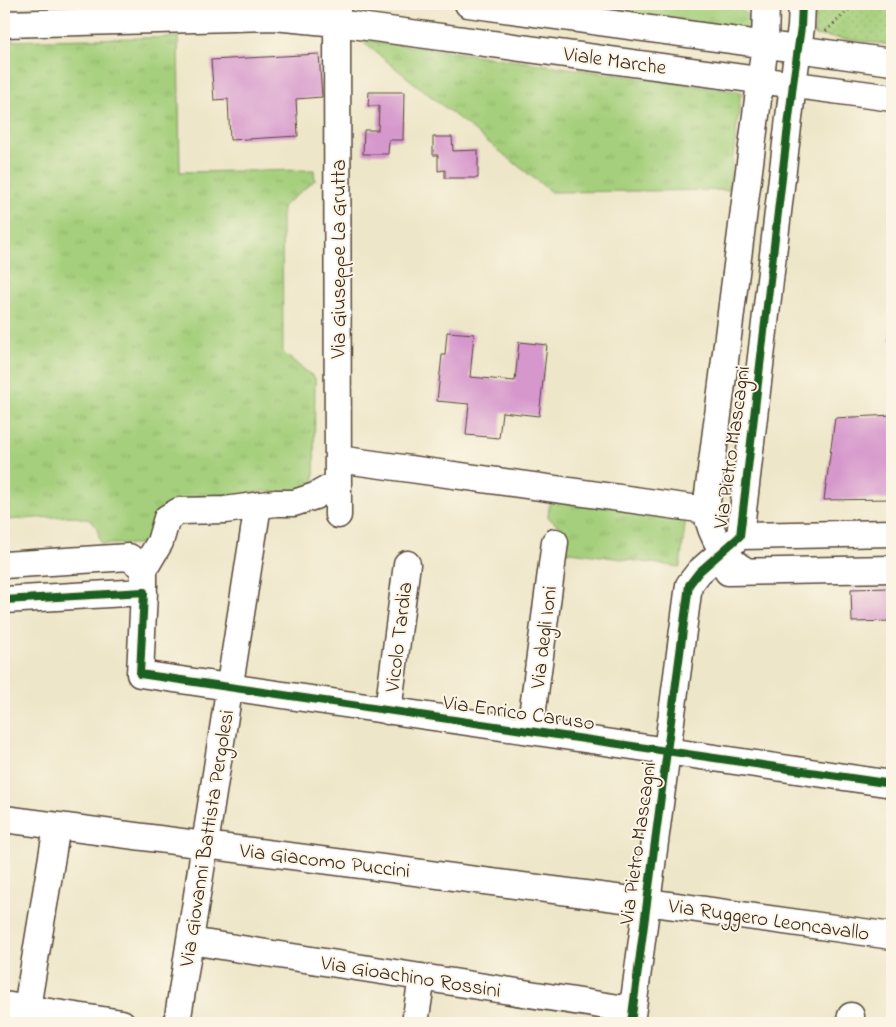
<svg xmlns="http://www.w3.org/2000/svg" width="896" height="1027" font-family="'Indie Flower',sans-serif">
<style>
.grass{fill:url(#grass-tufts);stroke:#707c4c}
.park{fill:url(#park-dots);stroke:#707c4c}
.building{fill:#d697cc}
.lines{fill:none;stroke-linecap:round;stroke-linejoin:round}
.minor-casing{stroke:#564638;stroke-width:29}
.path{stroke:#564638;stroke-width:3;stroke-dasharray:1 4;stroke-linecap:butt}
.minor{stroke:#fff;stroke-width:26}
.cycleway-casing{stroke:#fcf5e5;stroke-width:11}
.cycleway{stroke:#1b5e20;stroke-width:8}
.labels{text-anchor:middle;stroke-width:4;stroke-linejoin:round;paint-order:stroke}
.street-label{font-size:21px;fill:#3b2a1e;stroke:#fcf5e5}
</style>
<defs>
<pattern id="grass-tufts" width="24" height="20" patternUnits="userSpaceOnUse" patternTransform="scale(1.25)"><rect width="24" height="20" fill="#a5cf7b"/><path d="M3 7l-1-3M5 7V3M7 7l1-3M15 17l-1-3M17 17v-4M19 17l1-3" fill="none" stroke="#8fb26a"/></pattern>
<pattern id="park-dots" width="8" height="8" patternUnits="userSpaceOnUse" patternTransform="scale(1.25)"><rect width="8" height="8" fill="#a5cf7b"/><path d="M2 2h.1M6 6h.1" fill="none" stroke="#8fb26a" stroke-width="1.8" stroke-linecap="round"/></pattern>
</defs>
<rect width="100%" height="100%" fill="#fcf5e5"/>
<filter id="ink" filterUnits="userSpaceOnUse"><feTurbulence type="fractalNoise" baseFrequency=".02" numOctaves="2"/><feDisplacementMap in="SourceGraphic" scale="10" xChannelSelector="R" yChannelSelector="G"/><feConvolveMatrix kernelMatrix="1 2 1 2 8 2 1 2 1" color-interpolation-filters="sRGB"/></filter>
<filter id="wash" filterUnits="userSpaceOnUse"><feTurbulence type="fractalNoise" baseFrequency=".0096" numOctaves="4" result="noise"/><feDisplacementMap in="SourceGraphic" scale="20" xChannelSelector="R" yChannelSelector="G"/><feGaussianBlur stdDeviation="1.12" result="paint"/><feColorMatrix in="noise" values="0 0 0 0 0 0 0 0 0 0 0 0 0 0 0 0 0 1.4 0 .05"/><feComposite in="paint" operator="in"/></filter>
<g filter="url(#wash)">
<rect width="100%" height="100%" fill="#ede6c8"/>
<!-- grass -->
<path class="grass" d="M 553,4 L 735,4 L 756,23 L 756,31 Z
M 178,37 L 180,172 L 314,170 L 315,180 L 282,207 L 283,353 L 315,378 L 314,489 L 280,493 L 263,491 L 248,493 L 236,499 L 182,505 L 150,544 L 101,544 L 97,528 L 91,520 L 70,516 L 4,520 L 4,41 Z
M 359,39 L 741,92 L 729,190 L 551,192 Z
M 550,498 L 686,517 L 680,567 L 564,551 L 565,532 L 548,517 Z"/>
<!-- park -->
<path class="park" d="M 816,4 L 892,4 L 892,45 L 814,35 Z"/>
<g id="blocks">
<!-- building -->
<path class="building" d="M 319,54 L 322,97 L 296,99 L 298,136 L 230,140 L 228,99 L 214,100 L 211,60 Z
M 369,92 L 404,92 L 403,140 L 389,140 L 388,154 L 363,154 L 364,130 L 378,130 L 379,106 L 368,106 Z
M 433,137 L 452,137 L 453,151 L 478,150 L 478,178 L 445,178 L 445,170 L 438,171 L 438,155 L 433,155 Z
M 891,312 L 892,312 L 892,341 L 889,341 Z
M 447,332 L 474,334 L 470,377 L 515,381 L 519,342 L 547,345 L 539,416 L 502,412 L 499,438 L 466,435 L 469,404 L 437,401 L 442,355 L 445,355 Z
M 892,415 L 892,499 L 824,500 L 835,418 Z
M 892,588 L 892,621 L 852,622 L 851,589 Z"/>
</g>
</g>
<g filter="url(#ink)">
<use href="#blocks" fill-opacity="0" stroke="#564638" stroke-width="1"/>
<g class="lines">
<!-- minor casing -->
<g class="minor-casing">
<path id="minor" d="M 337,4 L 338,515
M 468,4 L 892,62
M 4,24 L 274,17 L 337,23 L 892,98
M 338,459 L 706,510
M 740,536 L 892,533
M 4,565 L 129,557 L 144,569 L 144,586
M 144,569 L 160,542 L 167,518 L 179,511 L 225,510 L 276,503 L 294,503 L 315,496 L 338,483
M 746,571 C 722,557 711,536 706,510 L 765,44 L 766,4
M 728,572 L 892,569
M 4,600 L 144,592 L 140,674 L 892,784
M 388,711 L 407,564
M 530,731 L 555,542
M 4,819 L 647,902 L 892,936
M 190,941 L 632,1010
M 4,1005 L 122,1023
M 27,1008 L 57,826
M 177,1023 L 258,505
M 415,1023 L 422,977
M 631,1023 L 689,585 L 699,572 L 740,536 L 793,84 L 801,27 L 802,4
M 849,1023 L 851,1016"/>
</g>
<!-- path -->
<path class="path" d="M 826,31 L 855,4"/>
<!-- minor -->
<use href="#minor" class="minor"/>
<!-- cycleway casing -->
<g class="cycleway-casing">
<path id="cycleway" d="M 4,600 L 144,592 L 140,674 L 892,784
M 631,1023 L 689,585 L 699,572 L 740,536 L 793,84 L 801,27 L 802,4"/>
</g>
<!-- cycleway -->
<use href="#cycleway" class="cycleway"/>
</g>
</g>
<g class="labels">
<!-- street labels -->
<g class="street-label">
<text transform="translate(615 60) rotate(8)" y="7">Viale Marche</text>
<text transform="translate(338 259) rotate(-90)" y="7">Via Giuseppe La Grutta</text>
<text transform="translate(731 447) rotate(-82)" y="7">Via Pietro Mascagni</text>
<text transform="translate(398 637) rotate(-83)" y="7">Vicolo Tardia</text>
<text transform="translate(543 637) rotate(-83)" y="7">Via degli Ioni</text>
<text transform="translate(519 712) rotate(8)" y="7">Via Enrico Caruso</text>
<text transform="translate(206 838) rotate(-81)" y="7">Via Giovanni Battista Pergolesi</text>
<text transform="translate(637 843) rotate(-82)" y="7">Via Pietro Mascagni</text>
<text transform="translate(325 860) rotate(7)" y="7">Via Giacomo Puccini</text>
<text transform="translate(769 919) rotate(8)" y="7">Via Ruggero Leoncavallo</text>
<text transform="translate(411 976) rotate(9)" y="7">Via Gioachino Rossini</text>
</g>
</g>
<!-- margin -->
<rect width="896" height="1027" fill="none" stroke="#fcf5e5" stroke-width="20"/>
</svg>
